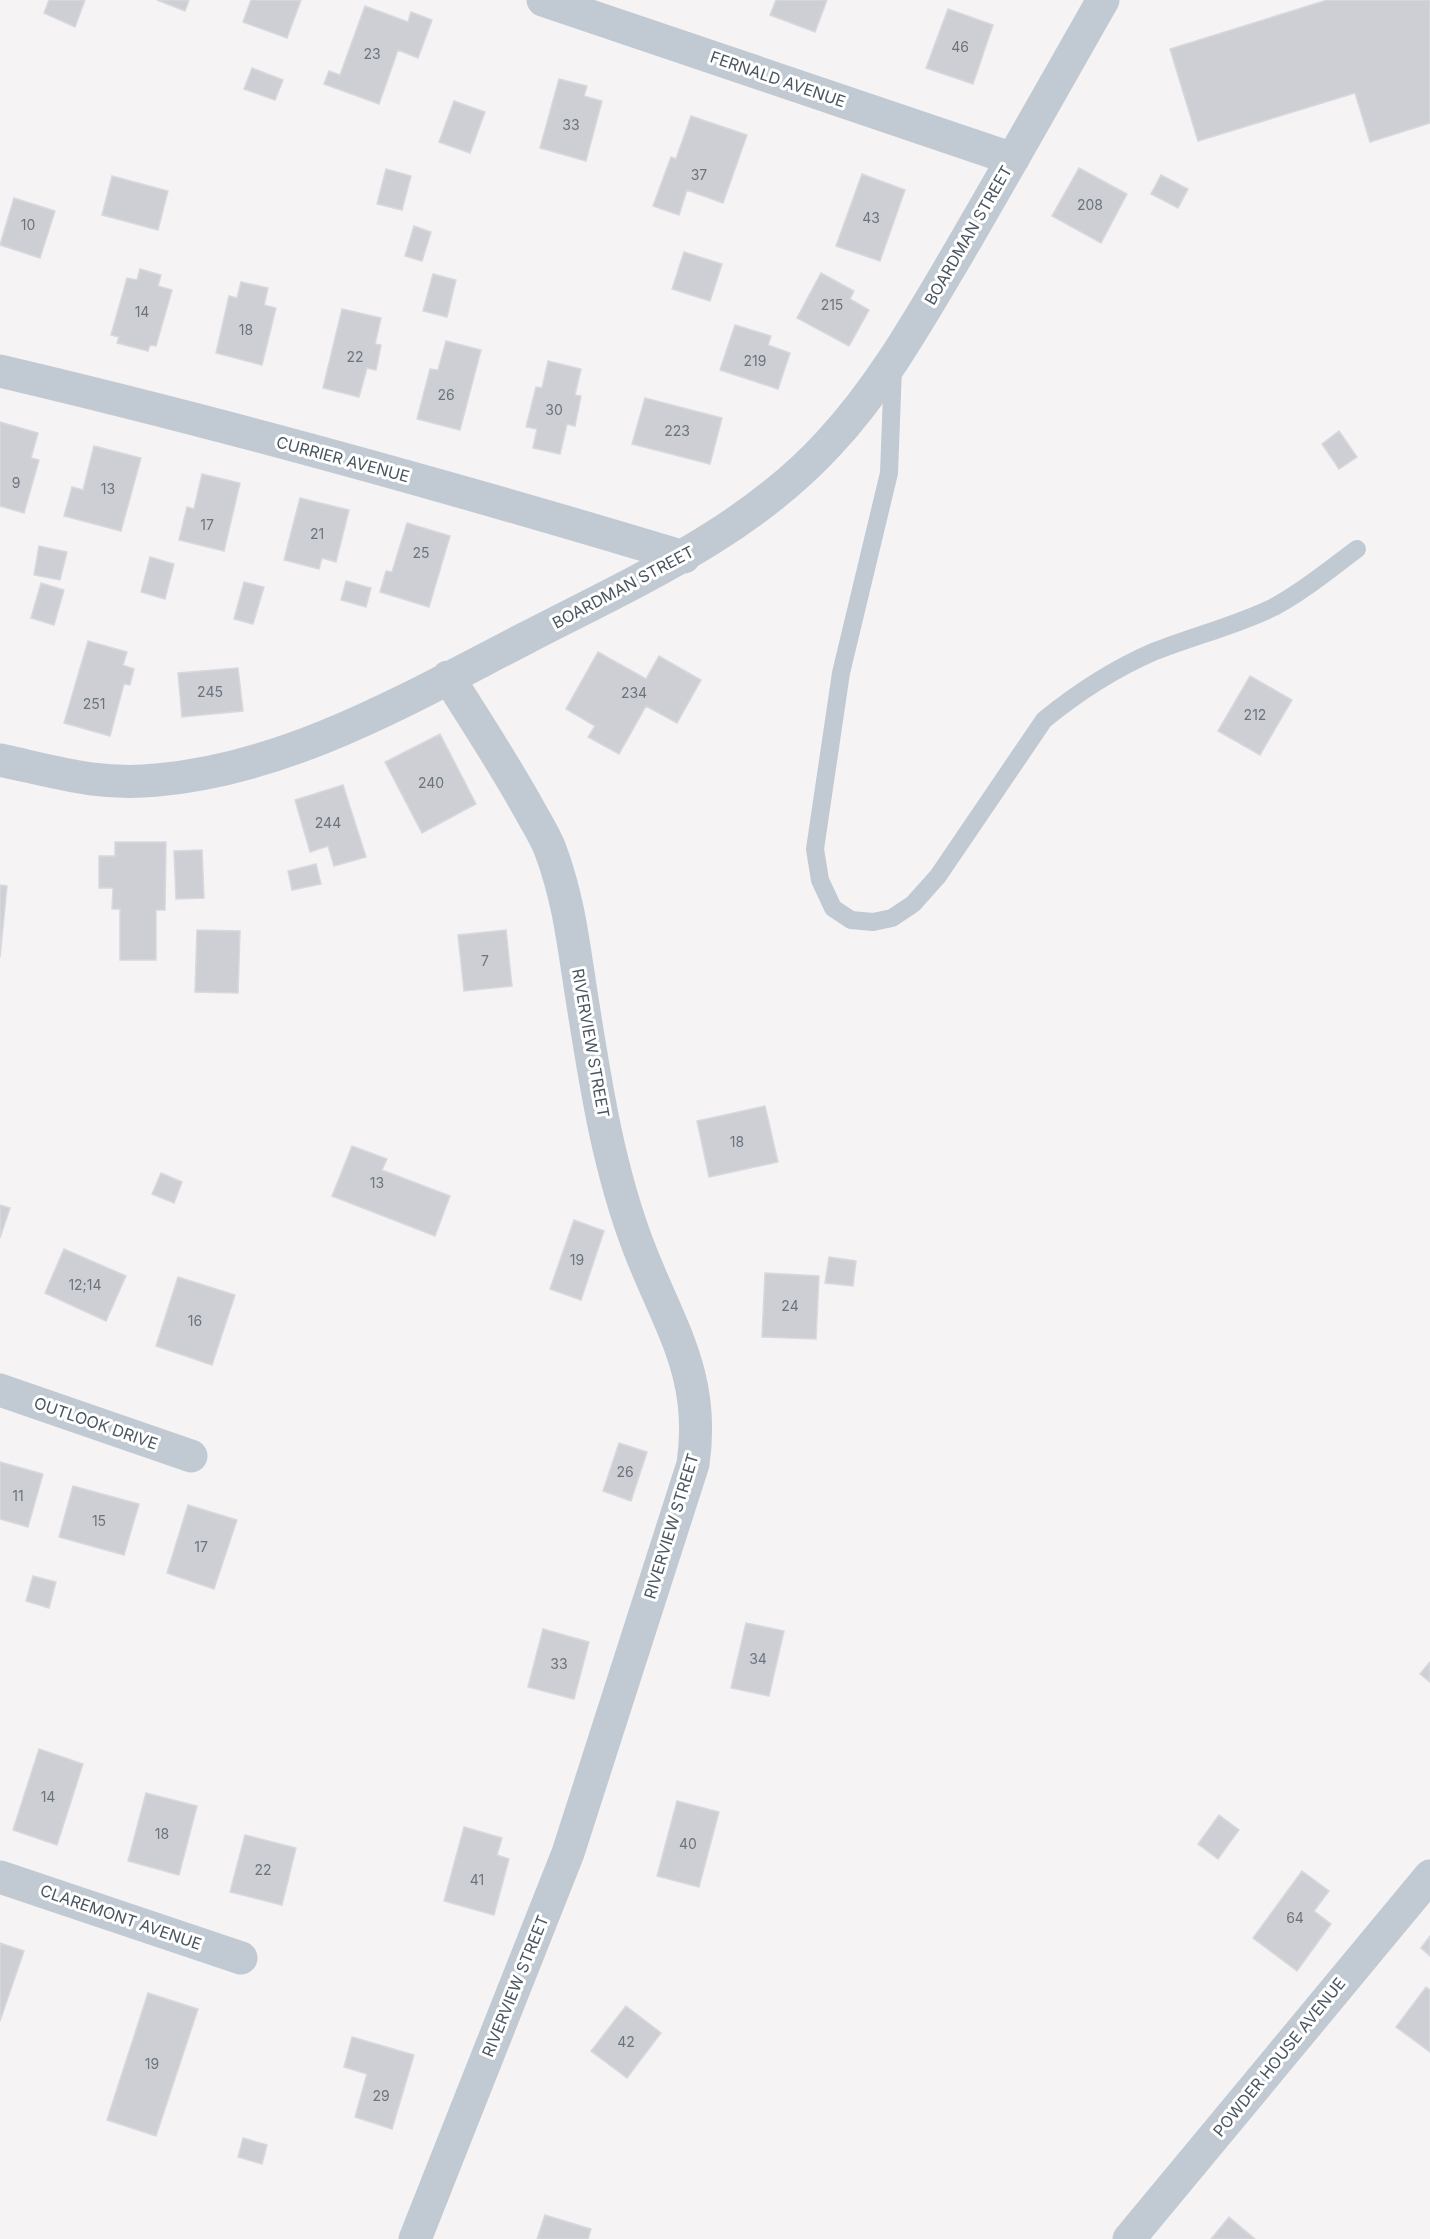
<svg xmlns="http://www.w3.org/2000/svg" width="1430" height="2239" font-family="Inter,sans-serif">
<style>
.building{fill:#cdcfd5;stroke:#d7d9de;stroke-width:1.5}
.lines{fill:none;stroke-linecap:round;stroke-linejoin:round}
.lane{stroke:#c1cad2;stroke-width:18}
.street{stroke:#c1cad2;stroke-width:33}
.labels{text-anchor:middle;stroke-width:6;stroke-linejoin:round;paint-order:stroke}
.number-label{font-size:14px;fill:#6b747e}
.street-label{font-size:16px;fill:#4a5661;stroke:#fff}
</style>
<rect width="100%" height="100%" fill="#f5f3f3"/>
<!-- building -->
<path class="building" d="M 49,0 L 85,0 L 75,27 L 44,13 Z
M 157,0 L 189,0 L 185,11 Z
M 251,0 L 301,0 L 287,38 L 243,22 Z
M 776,0 L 827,0 L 815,32 L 770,15 Z
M 1327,0 L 1430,0 L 1430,123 L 1370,142 L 1355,93 L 1198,141 L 1170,49 Z
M 365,6 L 408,22 L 411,12 L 432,20 L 418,58 L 398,50 L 379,104 L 324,84 L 329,71 L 340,75 Z
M 948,9 L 993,25 L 973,84 L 926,68 Z
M 252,68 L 283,80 L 275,100 L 244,89 Z
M 559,79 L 587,86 L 584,96 L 602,101 L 586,161 L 540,148 Z
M 454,101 L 485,112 L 470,153 L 439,142 Z
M 691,116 L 747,135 L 723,203 L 687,190 L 679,215 L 653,206 L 671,157 L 676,159 Z
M 1079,168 L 1127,194 L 1101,243 L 1052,216 Z
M 386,169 L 411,176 L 402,210 L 377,204 Z
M 862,174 L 905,190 L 880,261 L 836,246 Z
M 1161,175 L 1188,189 L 1178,208 L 1151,194 Z
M 112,176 L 168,191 L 158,230 L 102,215 Z
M 14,198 L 55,211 L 40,258 L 0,245 Z
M 414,226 L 431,232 L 422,261 L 405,256 Z
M 684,252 L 722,264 L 710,301 L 672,289 Z
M 140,269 L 161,275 L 158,286 L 172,290 L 156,346 L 150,345 L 148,351 L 117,343 L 119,337 L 111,335 L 127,278 L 137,280 Z
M 821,273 L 854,291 L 850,299 L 869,310 L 849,346 L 797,318 Z
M 433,274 L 456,280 L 447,317 L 423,311 Z
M 241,282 L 268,288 L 264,305 L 276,308 L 262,365 L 216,353 L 229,296 L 237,298 Z
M 342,309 L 381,318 L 375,344 L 381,345 L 376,370 L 367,368 L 359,397 L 323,388 Z
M 735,325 L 771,336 L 768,345 L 790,353 L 778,389 L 720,370 Z
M 446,341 L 481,350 L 460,430 L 417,419 L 430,369 L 438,370 Z
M 548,361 L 581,369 L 575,395 L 581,396 L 575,426 L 567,424 L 560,454 L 533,448 L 537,429 L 526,427 L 536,387 L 542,388 Z
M 645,398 L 722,418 L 710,464 L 632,444 Z
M 0,422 L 38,433 L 31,458 L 39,460 L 24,513 L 0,506 Z
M 1339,431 L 1357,457 L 1339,469 L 1322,444 Z
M 94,446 L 141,458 L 121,531 L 64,516 L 72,487 L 83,490 Z
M 202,474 L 240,483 L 224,551 L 179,540 L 187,507 L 194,509 Z
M 300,498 L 349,510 L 336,562 L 322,558 L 319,569 L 284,560 Z
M 407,523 L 450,536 L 429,607 L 380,592 L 386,571 L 392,572 Z
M 39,546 L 67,552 L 60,580 L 34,575 Z
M 150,557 L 174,564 L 165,599 L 141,592 Z
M 346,581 L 371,588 L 366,607 L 341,600 Z
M 244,582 L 264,587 L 253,624 L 234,619 Z
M 41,583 L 64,590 L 54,625 L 31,618 Z
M 88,641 L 127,652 L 123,665 L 134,669 L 130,685 L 124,684 L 110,736 L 64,723 Z
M 598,652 L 646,679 L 659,656 L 701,680 L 677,723 L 646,706 L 619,754 L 588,737 L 595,726 L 566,709 Z
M 238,668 L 243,711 L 182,717 L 178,673 Z
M 1250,676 L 1292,700 L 1260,755 L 1218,731 Z
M 440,734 L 476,804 L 422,833 L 385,762 Z
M 343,785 L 366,857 L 334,866 L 328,846 L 310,852 L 295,800 Z
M 115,842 L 166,842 L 165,910 L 156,910 L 156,960 L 120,960 L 120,909 L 112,909 L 113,888 L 99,888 L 99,856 L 115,856 Z
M 202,850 L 204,898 L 176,899 L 174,851 Z
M 316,864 L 321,884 L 292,890 L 288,871 Z
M 0,885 L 7,886 L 0,957 Z
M 197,930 L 240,931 L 238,993 L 195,992 Z
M 506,930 L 512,986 L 464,991 L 458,935 Z
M 765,1106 L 778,1162 L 709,1177 L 697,1121 Z
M 352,1146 L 387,1159 L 382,1170 L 450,1196 L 435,1236 L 332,1196 Z
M 161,1173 L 182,1182 L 174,1203 L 152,1194 Z
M 0,1205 L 10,1208 L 0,1238 Z
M 574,1220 L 604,1231 L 581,1300 L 550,1289 Z
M 64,1249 L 126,1276 L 106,1321 L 45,1293 Z
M 829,1257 L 856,1261 L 853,1286 L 825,1283 Z
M 765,1273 L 819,1276 L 816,1339 L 762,1337 Z
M 178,1277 L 235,1295 L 212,1365 L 156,1346 Z
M 619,1443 L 647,1452 L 631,1501 L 603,1491 Z
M 0,1462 L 43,1474 L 28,1527 L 0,1519 Z
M 73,1486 L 139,1504 L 124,1555 L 59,1537 Z
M 188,1505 L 237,1520 L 214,1589 L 167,1573 Z
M 33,1576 L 56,1582 L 49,1608 L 26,1601 Z
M 746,1623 L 784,1631 L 769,1696 L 731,1688 Z
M 543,1629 L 589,1642 L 574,1699 L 528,1687 Z
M 1430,1662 L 1430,1682 L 1420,1674 Z
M 39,1749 L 83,1764 L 57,1845 L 13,1830 Z
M 146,1793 L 197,1806 L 179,1875 L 128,1861 Z
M 677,1801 L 719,1812 L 699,1887 L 657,1876 Z
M 1219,1815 L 1239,1830 L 1218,1859 L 1198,1844 Z
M 464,1827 L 502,1838 L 497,1855 L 509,1859 L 494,1915 L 444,1901 Z
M 245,1835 L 296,1848 L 282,1905 L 230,1892 Z
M 1302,1871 L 1329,1891 L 1314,1911 L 1331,1924 L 1297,1971 L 1253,1938 Z
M 1430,1936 L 1430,1956 L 1421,1948 Z
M 0,1943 L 24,1951 L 0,2021 Z
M 1426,1987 L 1430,1990 L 1430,2052 L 1396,2027 Z
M 148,1993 L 198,2009 L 156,2136 L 107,2120 Z
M 626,2006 L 661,2033 L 627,2078 L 591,2051 Z
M 352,2037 L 414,2055 L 392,2129 L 355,2117 L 367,2074 L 344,2067 Z
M 243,2138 L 267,2145 L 262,2164 L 238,2157 Z
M 545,2215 L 591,2229 L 588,2239 L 537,2239 Z
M 1229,2217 L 1255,2239 L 1211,2239 Z"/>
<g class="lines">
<!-- lane -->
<path class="lane" d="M 893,368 L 889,473 L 841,673 L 815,849 L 820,880 L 833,908 L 851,920 L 873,922 L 892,918 L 913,904 L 938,876 L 1044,720 C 1077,693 1114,669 1153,652 C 1193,636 1235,626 1274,607 C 1304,591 1330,569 1357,549"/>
<!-- street -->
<path class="street" d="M 543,0 L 1013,159
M 0,371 C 230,425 458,489 684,557
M 0,760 C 56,772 98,786 157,780 C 291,768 409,698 526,638 C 632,583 747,533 829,443 C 882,386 920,318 959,252 C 1008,168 1055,84 1103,0
M 0,1390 L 191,1456
M 0,1877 L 241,1958
M 415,2239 L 568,1853 L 693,1464 C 706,1375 669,1326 639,1248 C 609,1170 596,1087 583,1005 C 574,950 570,902 550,849 C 545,836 536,822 529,809 C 504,764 476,721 448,677
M 1129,2239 L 1430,1876"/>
</g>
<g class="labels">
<!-- number labels -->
<g class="number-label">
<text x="960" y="52">46</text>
<text x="372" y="59">23</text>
<text x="571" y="130">33</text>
<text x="699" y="180">37</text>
<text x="1090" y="210">208</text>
<text x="871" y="223">43</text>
<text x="28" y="230">10</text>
<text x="832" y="310">215</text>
<text x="142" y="317">14</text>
<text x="246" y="335">18</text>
<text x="355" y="362">22</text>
<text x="755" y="366">219</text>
<text x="446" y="400">26</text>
<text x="554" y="415">30</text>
<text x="677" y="436">223</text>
<text x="16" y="488">9</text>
<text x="108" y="494">13</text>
<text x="207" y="530">17</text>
<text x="317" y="539">21</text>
<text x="421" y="558">25</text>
<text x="210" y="697">245</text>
<text x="634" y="698">234</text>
<text x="94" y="709">251</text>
<text x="1255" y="720">212</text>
<text x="431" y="788">240</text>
<text x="328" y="828">244</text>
<text x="485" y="966">7</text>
<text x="737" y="1147">18</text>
<text x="377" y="1188">13</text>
<text x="577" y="1265">19</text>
<text x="85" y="1290">12;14</text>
<text x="790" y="1311">24</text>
<text x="195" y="1326">16</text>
<text x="625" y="1477">26</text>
<text x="18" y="1501">11</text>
<text x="99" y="1526">15</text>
<text x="201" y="1552">17</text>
<text x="758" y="1664">34</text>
<text x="559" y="1669">33</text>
<text x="48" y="1802">14</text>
<text x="162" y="1839">18</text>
<text x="688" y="1849">40</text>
<text x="263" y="1875">22</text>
<text x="477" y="1885">41</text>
<text x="1295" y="1923">64</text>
<text x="626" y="2047">42</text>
<text x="152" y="2069">19</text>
<text x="381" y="2101">29</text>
</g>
<!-- street labels -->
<g class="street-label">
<text transform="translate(778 79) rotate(19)" y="6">FERNALD AVENUE</text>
<text transform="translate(968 235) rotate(-60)" y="6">BOARDMAN STREET</text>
<text transform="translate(343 459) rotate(15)" y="6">CURRIER AVENUE</text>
<text transform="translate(623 587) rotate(-28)" y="6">BOARDMAN STREET</text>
<text transform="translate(591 1043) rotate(80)" y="6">RIVERVIEW STREET</text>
<text transform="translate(96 1423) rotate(19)" y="6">OUTLOOK DRIVE</text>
<text transform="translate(671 1526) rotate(-73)" y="6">RIVERVIEW STREET</text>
<text transform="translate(121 1917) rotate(19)" y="6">CLAREMONT AVENUE</text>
<text transform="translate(515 1986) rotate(-68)" y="6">RIVERVIEW STREET</text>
<text transform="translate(1279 2057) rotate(-51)" y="6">POWDER HOUSE AVENUE</text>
</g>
</g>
</svg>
